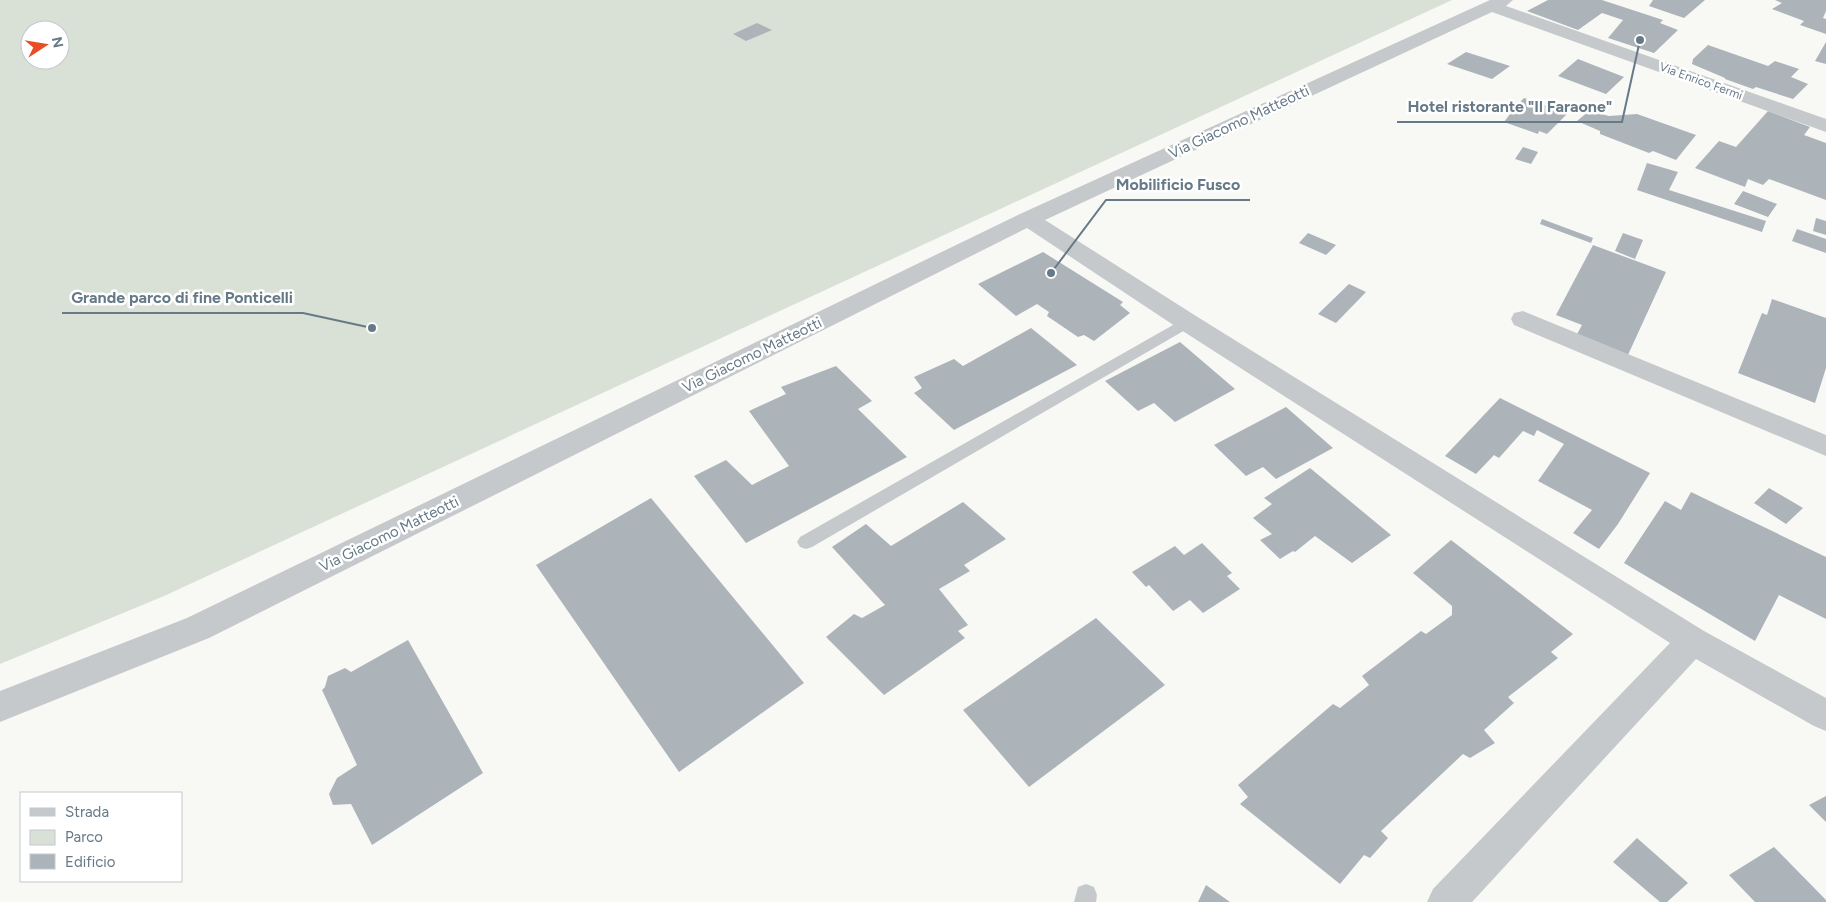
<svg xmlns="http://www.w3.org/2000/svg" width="1826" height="902" font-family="Figtree,sans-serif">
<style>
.green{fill:#d9e0d6;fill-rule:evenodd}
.building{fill:#acb4ba}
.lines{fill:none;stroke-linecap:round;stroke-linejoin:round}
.service{fill:#c5c9cc;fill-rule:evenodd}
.minor{fill:#c5c9cc;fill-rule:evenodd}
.labels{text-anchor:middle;stroke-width:5;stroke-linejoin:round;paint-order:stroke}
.far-street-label{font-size:12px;fill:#667987;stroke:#fff}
.street-label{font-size:15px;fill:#667987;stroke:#fff}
.leader{fill:none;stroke:#667987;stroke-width:2}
.callout-dot{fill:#667987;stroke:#fff;stroke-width:2}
.callout-label{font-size:16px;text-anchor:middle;font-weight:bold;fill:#667987;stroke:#fff;stroke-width:5;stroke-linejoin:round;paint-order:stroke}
</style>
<rect width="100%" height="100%" fill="#f8f8f5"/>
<!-- green -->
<path class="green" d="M 0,0 L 1452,0 L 164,596 L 0,664 ZM 30,30 L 60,30 L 60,60 L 30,60 Z"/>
<!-- building -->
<path class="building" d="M 1548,0 L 1602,0 L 1663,20 L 1660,23 L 1678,30 L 1654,53 L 1608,38 L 1623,20 L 1602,13 L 1578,30 L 1527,11 Z
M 1653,0 L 1705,0 L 1684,18 L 1649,6 Z
M 1775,0 L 1826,0 L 1826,11 L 1823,18 L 1826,19 L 1826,34 L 1800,25 L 1804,21 L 1772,9 L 1782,3 Z
M 757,23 L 772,30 L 746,41 L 733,34 Z
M 1826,42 L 1826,64 L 1815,61 Z
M 1708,45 L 1768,66 L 1775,61 L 1799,69 L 1791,77 L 1808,84 L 1793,99 L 1756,87 L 1753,89 L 1725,79 L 1725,78 L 1692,64 L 1693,59 Z
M 1466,52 L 1510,66 L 1492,79 L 1447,64 Z
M 1578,59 L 1624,77 L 1606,94 L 1558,76 Z
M 1524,98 L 1556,109 L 1567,114 L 1547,134 L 1539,131 L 1538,134 L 1504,122 L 1513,110 L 1507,108 L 1513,101 L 1519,103 Z
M 1589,111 L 1609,116 L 1637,114 L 1696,135 L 1676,160 L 1653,151 L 1649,153 L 1600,134 L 1600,131 L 1577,121 Z
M 1768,111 L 1810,127 L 1804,135 L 1826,143 L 1826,200 L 1769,179 L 1763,185 L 1748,179 L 1745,187 L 1695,168 L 1719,141 L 1736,147 Z
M 1523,147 L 1538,152 L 1531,164 L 1515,159 Z
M 1647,163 L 1678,172 L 1669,190 L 1766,221 L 1762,232 L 1637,190 Z
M 1743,191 L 1777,204 L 1768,217 L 1734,204 Z
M 1816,218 L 1826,221 L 1826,235 L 1813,231 Z
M 1542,219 L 1593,238 L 1591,243 L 1540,224 Z
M 1797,229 L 1826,239 L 1826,253 L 1792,241 Z
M 1308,233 L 1336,245 L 1326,255 L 1299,243 Z
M 1623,233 L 1643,240 L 1635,259 L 1615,251 Z
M 1593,245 L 1666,272 L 1627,357 L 1576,336 L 1582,325 L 1556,315 Z
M 1043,252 L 1123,302 L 1120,305 L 1130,313 L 1094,341 L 1084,335 L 1078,337 L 1047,316 L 1049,312 L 1037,304 L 1016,316 L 978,284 Z
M 1349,284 L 1366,292 L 1336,323 L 1318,314 Z
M 1772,299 L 1826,318 L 1826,368 L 1815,403 L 1738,373 L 1762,313 L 1767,315 Z
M 1031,328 L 1077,365 L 954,430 L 914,393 L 922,388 L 914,377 L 954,359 L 963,366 Z
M 1180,342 L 1235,389 L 1175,422 L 1154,403 L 1138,411 L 1105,381 Z
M 836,366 L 872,401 L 858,409 L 907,457 L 746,543 L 694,476 L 726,460 L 752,485 L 789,466 L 749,411 L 786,394 L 781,387 Z
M 1500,398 L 1650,473 L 1618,524 L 1599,549 L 1573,533 L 1592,510 L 1538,481 L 1564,444 L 1537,430 L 1534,436 L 1523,431 L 1499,458 L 1494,455 L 1476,474 L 1445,456 Z
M 1286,407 L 1333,448 L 1276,479 L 1263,467 L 1246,476 L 1214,445 Z
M 1310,468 L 1391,535 L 1352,563 L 1315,536 L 1295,552 L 1293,551 L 1280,559 L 1260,540 L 1272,534 L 1253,518 L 1272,504 L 1264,498 Z
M 1769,488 L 1803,508 L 1786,524 L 1754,503 Z
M 1691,492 L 1826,557 L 1826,619 L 1779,595 L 1755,641 L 1624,563 L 1665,501 L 1681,510 Z
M 651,498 L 804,683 L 679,772 L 536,565 Z
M 963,502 L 1006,539 L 964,565 L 970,571 L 939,589 L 968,625 L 958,631 L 965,638 L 884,695 L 826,637 L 854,614 L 862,618 L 885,605 L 832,547 L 866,524 L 891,546 Z
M 1451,540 L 1573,634 L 1551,652 L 1558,658 L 1508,697 L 1514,703 L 1484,730 L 1495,743 L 1470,758 L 1463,754 L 1381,831 L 1388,838 L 1370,858 L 1364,855 L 1340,884 L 1240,804 L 1248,797 L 1238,785 L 1333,704 L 1340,708 L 1369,685 L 1362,676 L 1421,631 L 1426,634 L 1452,615 L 1452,606 L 1413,573 Z
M 1202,543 L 1232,573 L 1227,576 L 1240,589 L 1203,613 L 1190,600 L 1173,611 L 1149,585 L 1146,587 L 1132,572 L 1175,546 L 1184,555 Z
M 1096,618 L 1165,685 L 1029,787 L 963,710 Z
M 408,640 L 483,773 L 372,845 L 351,804 L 333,805 L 329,794 L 337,778 L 357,765 L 322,690 L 325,687 L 328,676 L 345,668 L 351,672 Z
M 1826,796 L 1826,822 L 1809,805 Z
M 1637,838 L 1688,883 L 1667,902 L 1660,902 L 1613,862 Z
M 1774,847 L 1826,900 L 1826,902 L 1755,902 L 1729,875 Z
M 1206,885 L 1230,902 L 1198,902 Z"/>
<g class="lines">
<!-- service -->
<path class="service" d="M 1187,317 L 1192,318 L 1194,322 L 1192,326 L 812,547 L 806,549 L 800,547 L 797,542 L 800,537 Z
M 1086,884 L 1094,887 L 1097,895 L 1096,902 L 1074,902 L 1078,887 Z"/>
<!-- minor -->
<path class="minor" d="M 1490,0 L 1513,0 L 1506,6 L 1826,119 L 1826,132 L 1492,12 L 1045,220 L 1196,316 L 1704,631 L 1826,698 L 1826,731 L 1814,726 L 1696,659 L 1472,902 L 1427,902 L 1433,889 L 1670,643 L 1178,328 L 1027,228 L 209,638 L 0,722 L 0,691 L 187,618 L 1020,214 Z
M 1523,311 L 1826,435 L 1826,456 L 1514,325 L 1511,319 L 1514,313 Z"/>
</g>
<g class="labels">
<!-- far-street labels -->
<g class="far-street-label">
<text transform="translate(1701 81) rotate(20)" y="4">Via Enrico Fermi</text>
</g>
<!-- street labels -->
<g class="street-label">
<text transform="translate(1239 122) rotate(-25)" y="5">Via Giacomo Matteotti</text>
<text transform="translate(752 355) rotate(-26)" y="5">Via Giacomo Matteotti</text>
<text transform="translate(389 534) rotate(-26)" y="5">Via Giacomo Matteotti</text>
</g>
</g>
<!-- callouts -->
<path class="leader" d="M1640 40L1622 122H1397M1051 273L1106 200H1250M372 328L303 313H62"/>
<g class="callout-dot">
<circle cx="1640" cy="40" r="5"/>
<circle cx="1051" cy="273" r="5"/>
<circle cx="372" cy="328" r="5"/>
</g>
<g class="callout-label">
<text x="1510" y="112">Hotel ristorante "Il Faraone"</text>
<text x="1178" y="190">Mobilificio Fusco</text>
<text x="182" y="303">Grande parco di fine Ponticelli</text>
</g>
<!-- legend -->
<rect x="20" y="792" width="162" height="90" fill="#ffffff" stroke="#c2c9cf"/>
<rect x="30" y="808" width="25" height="8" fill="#c5c9cc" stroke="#c2c9cf"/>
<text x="65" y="817" font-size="15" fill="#667987">Strada</text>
<rect x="30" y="830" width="25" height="15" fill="#d9e0d6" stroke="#c2c9cf"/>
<text x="65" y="842" font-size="15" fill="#667987">Parco</text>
<rect x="30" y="854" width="25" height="15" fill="#acb4ba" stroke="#c2c9cf"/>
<text x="65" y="867" font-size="15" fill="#667987">Edificio</text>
<!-- north arrow -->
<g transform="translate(45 45) rotate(78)"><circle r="24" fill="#ffffff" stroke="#c2c9cf"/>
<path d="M0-4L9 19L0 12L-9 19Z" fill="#e84e25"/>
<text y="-8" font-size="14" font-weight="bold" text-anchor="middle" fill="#667987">N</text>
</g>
</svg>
